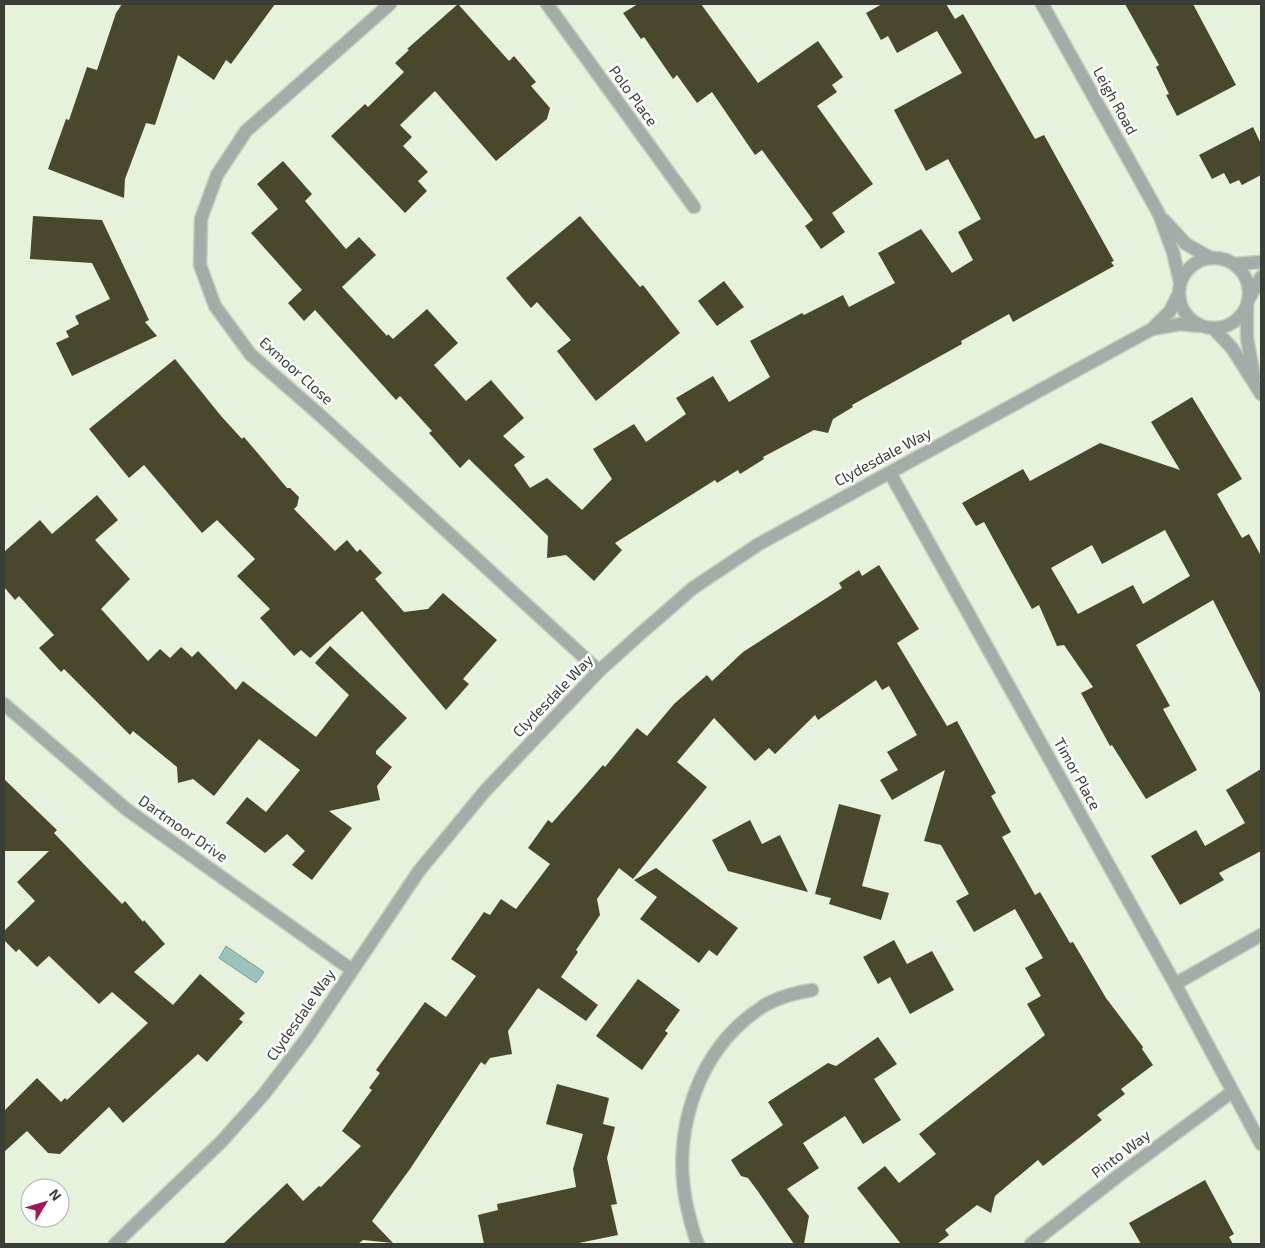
<svg xmlns="http://www.w3.org/2000/svg" width="1265" height="1248" font-family="'Exo 2',sans-serif">
<style>
.water{fill:#9cc4bd;stroke:#7e9c94}
.building{fill:#4a482c;fill-rule:evenodd}
.lines{fill:none;stroke-linecap:round;stroke-linejoin:round}
.minor-casing{stroke:#c4cebb;stroke-width:15}
.minor{stroke:#a3aca6;stroke-width:12}
.labels{text-anchor:middle;stroke-width:5;stroke-linejoin:round;paint-order:stroke}
.street-label{font-size:15px;fill:#393d35;stroke:#fff}
</style>
<rect width="100%" height="100%" fill="#e7f2dd"/>
<!-- water -->
<path class="water" d="M 226,946 L 264,972 L 256,983 L 219,958 Z"/>
<!-- building -->
<path class="building" d="M 122,4 L 275,4 L 231,64 L 226,60 L 214,80 L 178,55 L 155,125 L 146,123 L 125,179 L 124,198 L 48,169 L 66,119 L 69,120 L 87,67 L 97,70 L 116,13 Z
M 458,4 L 509,61 L 514,56 L 536,82 L 531,86 L 550,108 L 547,119 L 496,161 L 435,91 L 400,125 L 412,137 L 403,146 L 428,172 L 418,181 L 427,191 L 405,213 L 331,136 L 365,104 L 368,107 L 404,72 L 395,63 L 409,50 L 407,49 Z
M 638,4 L 701,4 L 758,83 L 818,41 L 843,77 L 832,85 L 837,92 L 817,106 L 873,184 L 832,213 L 845,232 L 821,249 L 805,226 L 813,220 L 762,150 L 755,155 L 712,92 L 697,103 L 677,75 L 673,79 L 644,37 L 641,39 L 623,13 Z
M 882,4 L 946,4 L 955,19 L 963,14 L 1035,139 L 1044,135 L 1114,261 L 1111,262 L 1114,266 L 1013,322 L 1009,314 L 961,341 L 962,344 L 852,405 L 853,407 L 833,419 L 828,433 L 814,430 L 763,457 L 764,459 L 740,474 L 738,470 L 717,483 L 715,480 L 615,543 L 622,550 L 594,581 L 566,555 L 547,558 L 548,536 L 469,459 L 460,468 L 429,433 L 432,431 L 400,396 L 396,400 L 315,310 L 304,321 L 288,303 L 302,290 L 251,233 L 278,209 L 257,184 L 283,161 L 312,194 L 305,201 L 346,249 L 359,237 L 376,255 L 342,287 L 387,336 L 388,334 L 393,339 L 427,309 L 458,343 L 434,365 L 466,401 L 491,380 L 524,418 L 503,436 L 525,457 L 514,465 L 530,488 L 547,478 L 582,510 L 612,479 L 593,449 L 634,424 L 646,442 L 686,414 L 676,398 L 713,376 L 729,402 L 770,377 L 750,341 L 802,313 L 804,315 L 843,295 L 849,307 L 895,283 L 878,253 L 921,229 L 952,273 L 973,260 L 958,232 L 981,219 L 948,159 L 926,171 L 894,110 L 962,73 L 937,31 L 897,53 L 888,36 L 881,40 L 866,13 Z
M 1125,4 L 1193,4 L 1236,85 L 1177,116 L 1166,95 L 1169,94 L 1156,67 L 1159,65 Z
M 1253,127 L 1261,144 L 1261,175 L 1242,185 L 1239,180 L 1230,184 L 1224,173 L 1212,179 L 1199,155 Z
M 33,216 L 102,220 L 149,320 L 145,322 L 157,336 L 72,376 L 56,343 L 69,337 L 66,331 L 79,324 L 75,316 L 110,299 L 92,263 L 30,259 Z
M 580,216 L 640,287 L 643,285 L 680,333 L 596,401 L 557,351 L 571,340 L 537,302 L 531,308 L 506,278 Z
M 724,281 L 744,307 L 717,326 L 698,301 Z
M 175,359 L 221,416 L 242,439 L 244,437 L 287,488 L 290,488 L 299,497 L 297,506 L 294,509 L 335,551 L 347,540 L 357,552 L 360,549 L 382,573 L 375,579 L 404,612 L 428,609 L 443,593 L 497,640 L 463,679 L 469,684 L 446,710 L 362,611 L 310,658 L 301,650 L 294,656 L 260,618 L 270,609 L 237,576 L 255,559 L 217,520 L 202,533 L 144,465 L 129,478 L 89,429 Z
M 1192,397 L 1242,479 L 1217,494 L 1242,538 L 1249,534 L 1261,556 L 1261,695 L 1213,600 L 1136,645 L 1170,706 L 1163,709 L 1197,770 L 1146,799 L 1112,745 L 1110,746 L 1081,693 L 1093,687 L 1064,645 L 1057,646 L 1039,605 L 1032,609 L 984,522 L 976,526 L 962,503 L 1023,469 L 1030,481 L 1100,443 L 1180,470 L 1151,422 ZM 1165,530 L 1190,576 L 1143,604 L 1133,585 L 1078,614 L 1051,568 L 1092,545 L 1102,564 Z
M 97,495 L 118,520 L 95,540 L 130,579 L 101,609 L 148,661 L 160,649 L 170,658 L 181,647 L 192,657 L 198,651 L 236,690 L 243,681 L 316,737 L 349,695 L 315,663 L 330,646 L 407,718 L 376,751 L 376,754 L 392,767 L 377,786 L 380,800 L 329,811 L 352,828 L 312,880 L 292,865 L 305,851 L 287,834 L 265,853 L 226,823 L 247,797 L 266,812 L 300,770 L 259,739 L 214,796 L 193,779 L 178,783 L 177,767 L 133,731 L 130,735 L 64,669 L 61,672 L 39,648 L 54,635 L 19,596 L 15,600 L 4,587 L 4,552 L 40,520 L 52,534 Z
M 879,565 L 919,629 L 897,643 L 947,726 L 957,721 L 996,793 L 991,796 L 1011,832 L 1002,837 L 1035,895 L 1040,892 L 1070,943 L 1073,942 L 1106,998 L 1143,1047 L 1142,1049 L 1153,1065 L 1121,1089 L 1125,1094 L 1097,1115 L 1102,1120 L 1043,1166 L 1038,1160 L 995,1196 L 991,1213 L 977,1205 L 945,1230 L 949,1235 L 937,1244 L 901,1244 L 857,1188 L 885,1166 L 899,1183 L 936,1154 L 919,1134 L 1045,1035 L 1027,1004 L 1041,996 L 1025,968 L 1043,958 L 1015,909 L 974,932 L 956,901 L 969,894 L 941,845 L 924,841 L 945,770 L 892,800 L 880,780 L 898,770 L 887,752 L 917,735 L 889,686 L 882,690 L 876,680 L 818,720 L 815,715 L 775,754 L 769,748 L 755,761 L 714,718 L 677,762 L 707,787 L 633,879 L 619,868 L 597,899 L 600,915 L 576,950 L 578,952 L 561,977 L 598,1005 L 586,1021 L 538,988 L 508,1031 L 512,1054 L 490,1058 L 485,1065 L 481,1062 L 410,1169 L 372,1221 L 393,1243 L 363,1240 L 358,1244 L 223,1244 L 287,1183 L 303,1201 L 319,1186 L 321,1187 L 361,1146 L 342,1131 L 372,1090 L 369,1088 L 380,1073 L 376,1070 L 425,1002 L 446,1017 L 476,976 L 451,959 L 484,912 L 490,915 L 501,899 L 516,909 L 550,864 L 528,848 L 548,820 L 552,823 L 603,765 L 605,767 L 637,728 L 647,736 L 674,704 L 707,675 L 712,681 L 743,652 L 842,588 L 839,583 L 859,570 L 862,576 Z
M 1261,769 L 1261,851 L 1219,873 L 1224,880 L 1180,905 L 1151,856 L 1196,830 L 1205,846 L 1245,823 L 1226,790 Z
M 4,779 L 57,830 L 54,833 L 122,904 L 125,901 L 143,922 L 144,920 L 165,944 L 134,972 L 173,1005 L 200,974 L 245,1013 L 239,1019 L 243,1022 L 207,1062 L 198,1054 L 123,1123 L 109,1107 L 60,1154 L 48,1153 L 27,1131 L 4,1152 L 4,1111 L 37,1078 L 61,1102 L 65,1098 L 67,1100 L 148,1023 L 112,992 L 99,1004 L 49,956 L 37,967 L 19,949 L 16,952 L 4,940 L 4,931 L 35,901 L 17,882 L 49,851 L 4,851 Z
M 839,804 L 881,815 L 862,886 L 889,893 L 881,920 L 829,904 L 831,898 L 815,894 Z
M 750,820 L 762,844 L 780,835 L 808,892 L 728,871 L 712,840 Z
M 656,868 L 738,928 L 717,956 L 709,950 L 699,963 L 640,919 L 657,897 L 634,880 Z
M 894,940 L 907,964 L 932,951 L 954,990 L 910,1014 L 890,977 L 878,984 L 863,957 Z
M 638,979 L 680,1010 L 665,1031 L 668,1033 L 642,1070 L 596,1036 Z
M 878,1037 L 897,1064 L 874,1079 L 901,1120 L 863,1144 L 845,1116 L 803,1143 L 819,1168 L 787,1189 L 809,1216 L 804,1244 L 794,1244 L 757,1190 L 748,1178 L 741,1176 L 731,1160 L 783,1125 L 768,1102 L 828,1063 L 836,1066 Z
M 557,1084 L 609,1098 L 603,1124 L 615,1127 L 607,1158 L 617,1204 L 611,1205 L 618,1235 L 574,1244 L 484,1244 L 478,1215 L 498,1210 L 497,1204 L 576,1187 L 573,1169 L 583,1134 L 546,1124 Z
M 1205,1180 L 1234,1234 L 1229,1237 L 1233,1244 L 1141,1244 L 1129,1223 Z"/>
<g class="lines">
<!-- minor casing -->
<g class="minor-casing">
<path id="minor" d="M 390,4 L 246,131 L 217,175 L 201,219 L 200,265 L 215,306 L 251,355 L 321,416 L 599,671
M 547,4 L 694,207
M 1042,4 L 1159,214 L 1173,252 L 1180,282
M 1164,220 L 1186,244 L 1209,257
M1179 293a35 35 0 1 1 70 0a35 35 0 1 1-70 0Z
M 1235,264 L 1261,262
M 1250,297 L 1261,277
M 1247,307 L 1247,338 L 1254,377
M 1213,328 L 1232,348 L 1261,394
M 1152,329 L 1180,324 L 1199,326
M 890,473 L 1175,984 L 1261,1144
M 4,704 L 126,809 L 352,970
M 1175,984 L 1261,935
M 115,1244 L 222,1141 L 264,1094 L 307,1038 L 419,871 L 485,791 L 599,671 L 639,635 L 693,588 L 759,544 L 1152,329 L 1170,311 L 1178,295
M 698,1244 C 693,1234 691,1222 688,1211 C 670,1137 695,1051 762,1007 C 777,997 795,993 812,990
M 1031,1244 L 1118,1176 L 1232,1092"/>
</g>
<!-- minor -->
<use href="#minor" class="minor"/>
</g>
<g class="labels">
<!-- street labels -->
<g class="street-label">
<text transform="translate(633 96) rotate(54)" y="5">Polo Place</text>
<text transform="translate(1115 101) rotate(61)" y="5">Leigh Road</text>
<text transform="translate(296 371) rotate(42)" y="5">Exmoor Close</text>
<text transform="translate(883 457) rotate(-28)" y="5">Clydesdale Way</text>
<text transform="translate(553 696) rotate(-46)" y="5">Clydesdale Way</text>
<text transform="translate(1077 774) rotate(61)" y="5">Timor Place</text>
<text transform="translate(183 829) rotate(35)" y="5">Dartmoor Drive</text>
<text transform="translate(301 1015) rotate(-55)" y="5">Clydesdale Way</text>
<text transform="translate(1121 1154) rotate(-37)" y="5">Pinto Way</text>
</g>
</g>
<!-- border -->
<rect width="1265" height="1248" fill="none" stroke="#393d35" stroke-width="10"/>
<!-- north arrow -->
<g transform="translate(45 1203) rotate(52)"><circle r="24" fill="#ffffff" stroke="#b0b1ae"/>
<path d="M0-4L9 19L0 12L-9 19Z" fill="#a41458"/>
<text y="-8" font-size="14" font-weight="bold" text-anchor="middle" fill="#393d35">N</text>
</g>
</svg>
